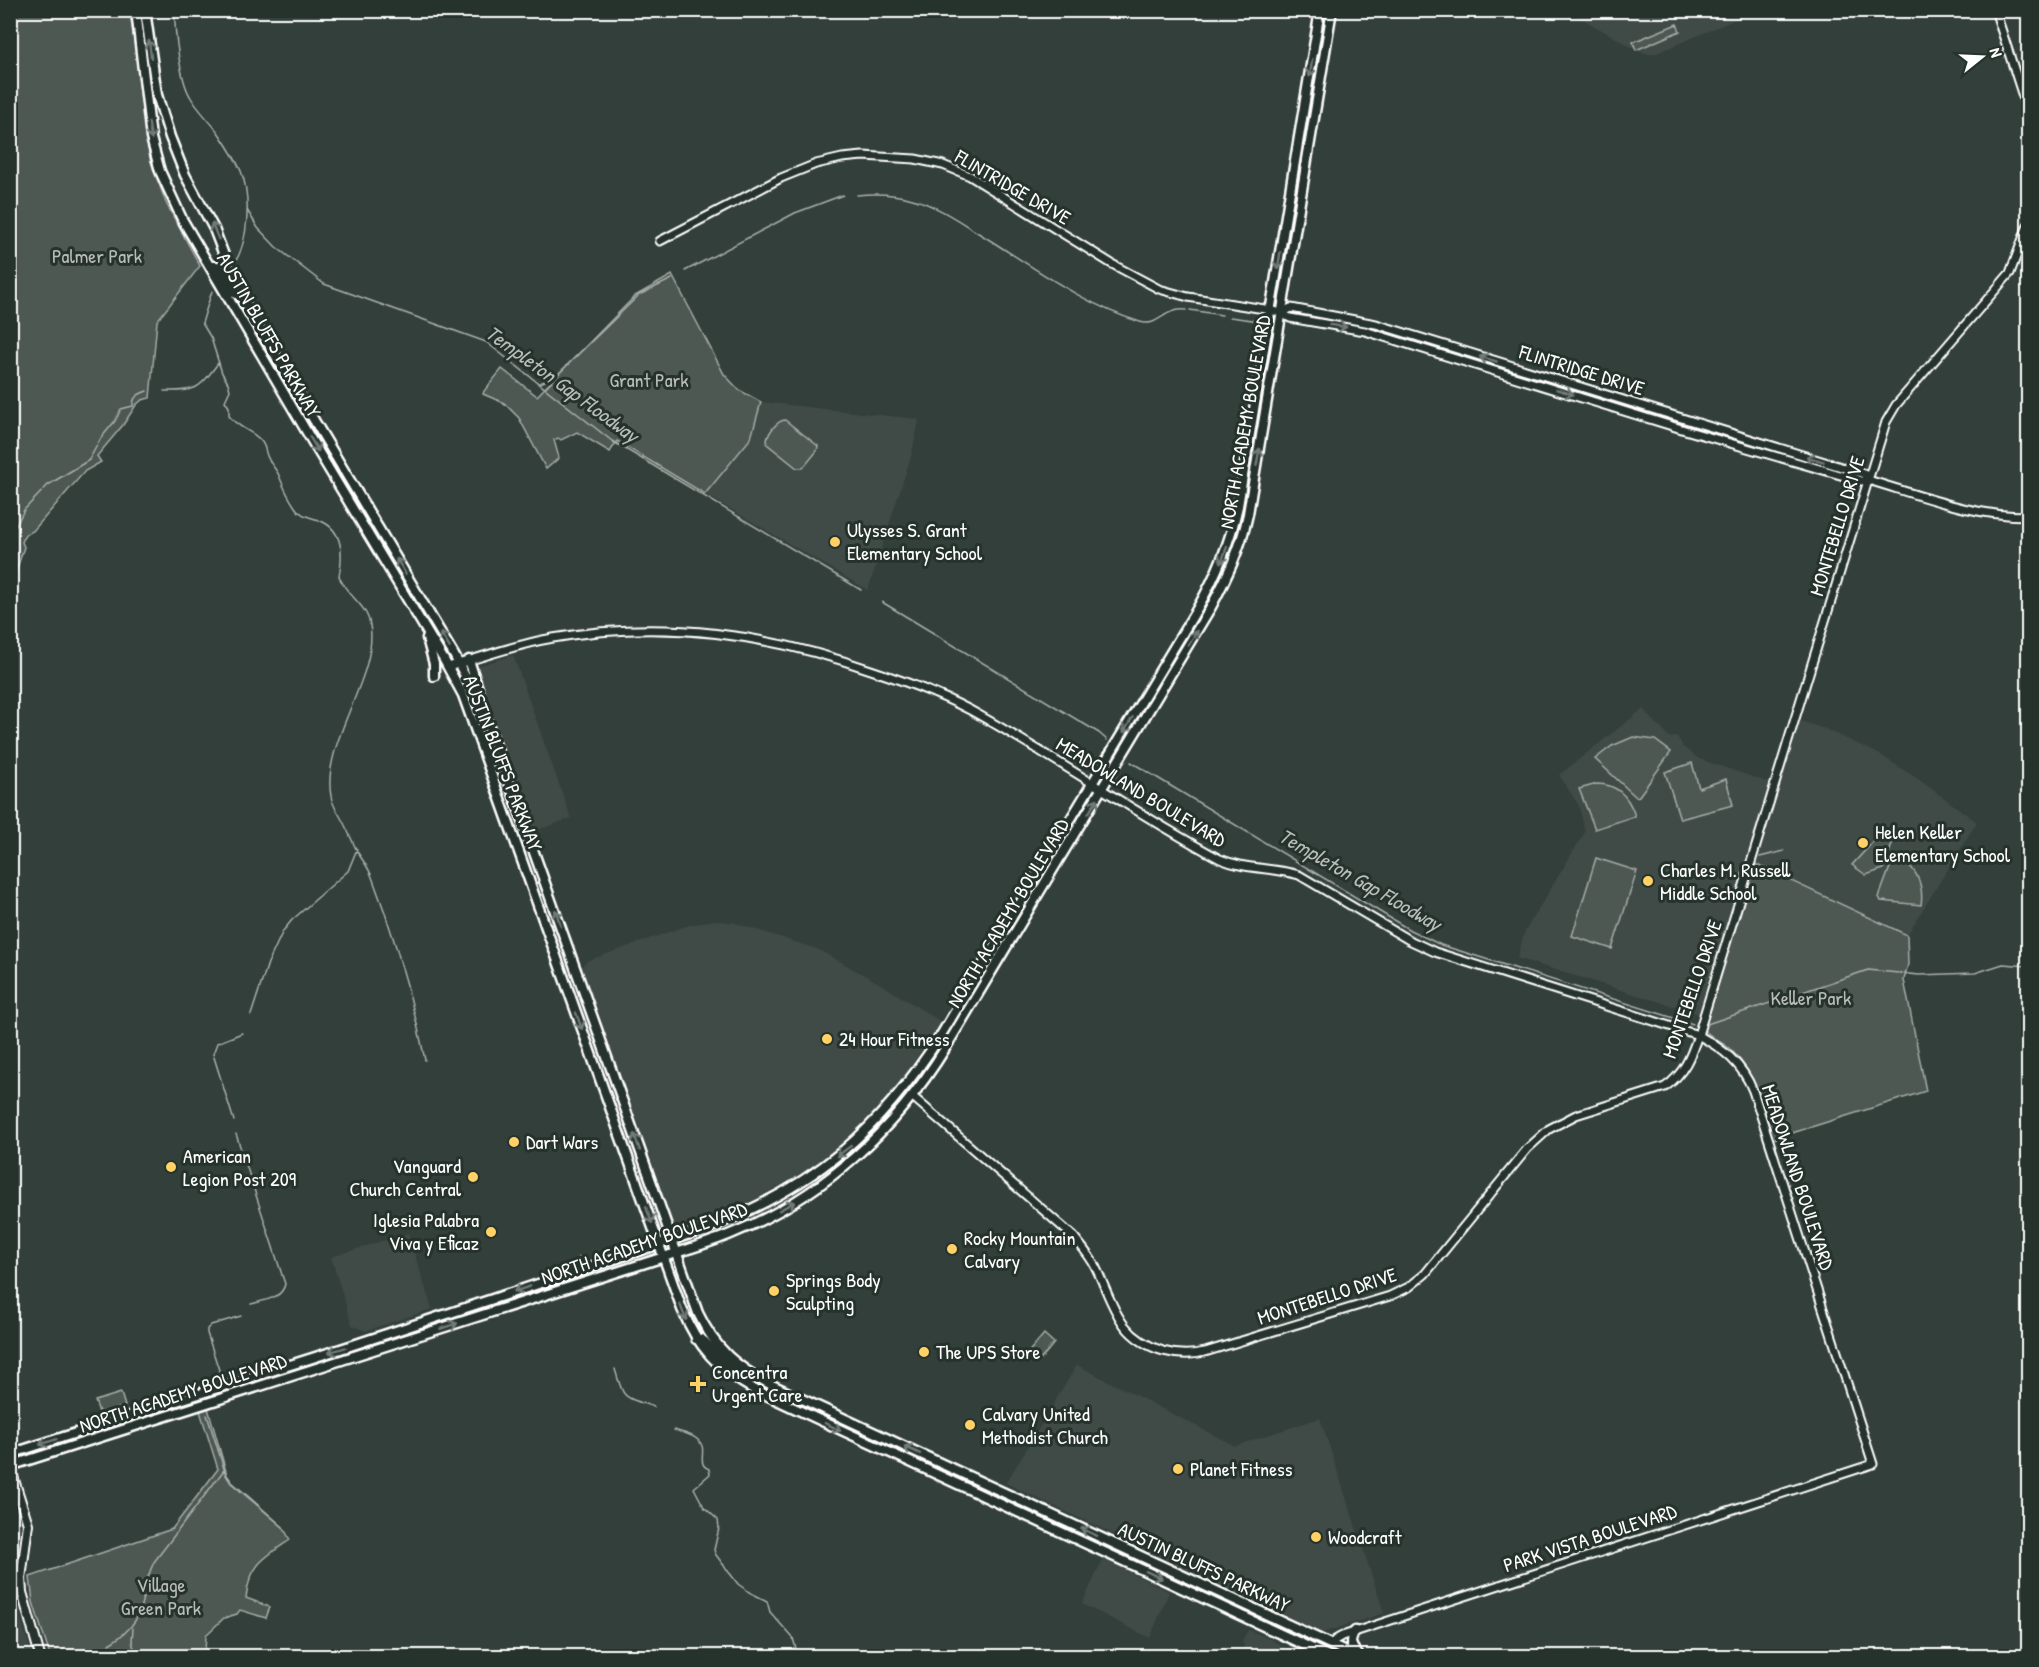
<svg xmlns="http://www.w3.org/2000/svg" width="2039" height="1667" font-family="'Patrick Hand',sans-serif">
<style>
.built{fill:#404c47}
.park{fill:#4d5853;stroke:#a6aca9;stroke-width:1.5}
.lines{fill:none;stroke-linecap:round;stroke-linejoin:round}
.stream{stroke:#abb0ae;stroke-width:1.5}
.tertiary-casing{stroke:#fff;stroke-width:11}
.secondary-casing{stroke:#fff;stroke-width:12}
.primary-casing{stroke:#fff;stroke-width:13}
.trunk-casing{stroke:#fff;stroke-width:13}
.tertiary{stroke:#26332d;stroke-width:7}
.secondary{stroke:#26332d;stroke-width:8}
.primary{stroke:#26332d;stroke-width:8}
.trunk{stroke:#26332d;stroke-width:8}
.oneway{stroke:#727a76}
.poi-dot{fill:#ffd166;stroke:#26332d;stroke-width:2}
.labels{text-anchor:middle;stroke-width:6;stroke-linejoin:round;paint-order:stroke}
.street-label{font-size:20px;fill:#fff;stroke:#26332d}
.park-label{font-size:20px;fill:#b8bcba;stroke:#26332d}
.poi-label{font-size:20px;fill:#fff;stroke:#26332d;text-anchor:start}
.water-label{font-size:21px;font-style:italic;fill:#b9bdbc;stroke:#26332d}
</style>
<rect width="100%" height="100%" fill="#333f3a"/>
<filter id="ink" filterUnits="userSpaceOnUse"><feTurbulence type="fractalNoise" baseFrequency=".0167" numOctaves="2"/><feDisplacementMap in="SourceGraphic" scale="12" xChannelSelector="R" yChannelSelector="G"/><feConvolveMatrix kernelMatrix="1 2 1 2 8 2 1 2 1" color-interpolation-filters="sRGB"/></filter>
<g filter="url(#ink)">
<!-- built -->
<path class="built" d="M 1568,11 L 1755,11 L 1657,53 L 1649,54 L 1639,51 Z
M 761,402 L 917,419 L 919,421 L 911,456 L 868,590 L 705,494 L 751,438 Z
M 513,655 L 571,818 L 535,831 L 476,667 Z
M 1643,709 L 1670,738 L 1677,736 L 1683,747 L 1699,759 L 1770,783 L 1699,1014 L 1517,958 L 1525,931 L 1585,832 L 1579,806 L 1559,775 Z
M 1800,721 L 1825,729 L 1877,753 L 1918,779 L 1977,822 L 1907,935 L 1755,864 L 1798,723 Z
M 714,920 L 735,923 L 817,949 L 879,983 L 943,1023 L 920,1052 L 893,1095 L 871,1120 L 847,1141 L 809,1169 L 745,1205 L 716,1217 L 678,1229 L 672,1225 L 664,1205 L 661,1188 L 647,1149 L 643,1145 L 640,1129 L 612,1059 L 610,1045 L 597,1008 L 592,1003 L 581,972 L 581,967 L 587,961 L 686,926 Z
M 408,1233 L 432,1309 L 365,1331 L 352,1325 L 331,1257 Z
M 1077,1365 L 1235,1446 L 1320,1418 L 1384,1613 L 1322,1633 L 1006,1483 Z
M 19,1517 L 20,1533 L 15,1565 L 13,1594 L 32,1656 L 11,1656 L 11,1520 Z
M 1103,1559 L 1169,1592 L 1150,1638 L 1082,1604 Z
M 1248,1630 L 1272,1640 L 1298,1656 L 1247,1656 L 1242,1641 Z"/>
<!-- park -->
<path class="park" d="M 11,10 L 130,11 L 150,159 L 166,203 L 200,266 L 157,321 L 150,398 L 142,400 L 136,405 L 123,425 L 97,456 L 101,462 L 85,471 L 33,531 L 25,535 L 22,542 L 24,547 L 11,587 Z
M 1677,24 L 1680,31 L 1636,50 L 1633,42 Z
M 672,275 L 724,374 L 739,390 L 761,402 L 751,438 L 705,494 L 617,441 L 610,452 L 577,432 L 561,440 L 558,438 L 554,440 L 559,458 L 546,469 L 519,418 L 504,403 L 483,394 L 484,391 L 502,369 L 537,396 L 635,296 Z
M 785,420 L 818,446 L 817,451 L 803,468 L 797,468 L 767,444 C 766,435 776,421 785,420 Z
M 1633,737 L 1655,740 L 1671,752 L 1639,796 L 1636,797 L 1595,759 L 1612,746 Z
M 1692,763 L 1699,788 L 1726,779 L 1733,805 L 1680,819 L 1665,772 Z
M 1597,784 C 1617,784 1629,797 1635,816 L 1595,829 L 1579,789 Z
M 1881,833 L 1892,844 L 1884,869 L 1866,875 L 1852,865 Z
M 1596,858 L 1637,871 L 1612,949 L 1572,936 Z
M 1893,859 C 1916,861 1924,886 1921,905 L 1881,901 L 1879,897 Z
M 1755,864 L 1907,935 L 1908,964 L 1904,980 L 1926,1091 L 1773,1139 C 1763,1109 1757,1076 1734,1053 C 1725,1043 1713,1039 1704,1030 Z
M 1044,1334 L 1054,1343 L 1037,1364 L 1026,1355 Z
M 121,1393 L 125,1406 L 100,1415 L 95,1401 Z
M 208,1408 L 227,1475 L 232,1482 L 283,1527 L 290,1540 C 265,1557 249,1565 246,1598 L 270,1607 L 266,1618 L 240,1610 L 237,1614 L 224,1618 L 206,1635 L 205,1651 L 208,1656 L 50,1656 L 33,1602 L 30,1577 L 172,1529 L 218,1469 L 200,1411 Z"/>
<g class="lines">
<!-- stream -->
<path class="stream" d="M 175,10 C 174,30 180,79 190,96 C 197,109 209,120 218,132 C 226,144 235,157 241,171 C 251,196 249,241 234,264
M 857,195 C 877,193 896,194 916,200 C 939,207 960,222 980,234 C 1032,266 1082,304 1140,322 C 1159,328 1163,307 1186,310
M 247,210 L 258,228 L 276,247 L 324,284 L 486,342 L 612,441 L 861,590
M 685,271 L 795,213 L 843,195
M 212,291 L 202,323 L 211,338 L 222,373 L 228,383 L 230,390 L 225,401 L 229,407 L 229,416 C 239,429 252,430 261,441 C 266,446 265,453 268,458 C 271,465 278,471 280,478 C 284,488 289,498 295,507 C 301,517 313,517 323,522 C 344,532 343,556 339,576 C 345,595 367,604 370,625 C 379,676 321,742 331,796 C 332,804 336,809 340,816 C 347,828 352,841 358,853 C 363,861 369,868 372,877 C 395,937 412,998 425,1060
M 1190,310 L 1222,315
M 1230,317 L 1259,321
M 538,384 L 556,376 L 639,295 L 672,279
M 164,391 C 199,392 199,388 219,362
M 11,555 L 11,535 L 24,510 L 48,485 L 89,460 L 101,438 L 115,421 L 121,409 L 133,406 C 133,396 139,394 147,391
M 10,585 L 14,571 L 12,560
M 882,602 L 1099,733 L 1107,740
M 1131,762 L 1410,930 L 1441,945 L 1693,1024
M 1760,857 L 1784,851
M 251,1015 L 268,963 L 283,931 L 292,920 L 348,871 L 357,849
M 1707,1024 L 1868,970 L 1919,975 L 1975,973 L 2003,964 L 2028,966
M 234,1121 L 213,1054 L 217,1043 L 242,1033
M 236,1134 L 285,1284 C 282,1299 264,1300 251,1304
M 579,1257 L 580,1261
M 615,1369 C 624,1401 623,1396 654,1407
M 217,1378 L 219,1370 L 207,1333 L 207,1329 L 211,1325 L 241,1316
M 207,1415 L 226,1475 L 231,1483 L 283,1527
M 674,1430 C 682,1433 692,1434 698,1440 C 709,1449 695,1464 709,1469 L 710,1474 L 694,1488 L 704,1507 L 718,1520 L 719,1528 L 714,1550 L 716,1555 L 738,1584 L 749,1592 L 767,1601 L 770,1612 L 793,1638 L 798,1656
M 133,1628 L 132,1641 L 136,1656
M 109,1644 C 151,1620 136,1599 154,1562 L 224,1470"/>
<!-- tertiary casing -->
<g class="tertiary-casing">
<path id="tertiary" d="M 1995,10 L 2028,112
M 660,241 L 781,178 L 816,164 L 842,158 L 863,156 L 915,159 L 943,165 L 970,176 L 1112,264 L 1159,289 L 1188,297 L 1271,310 L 1281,313 L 1290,318 L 1365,331 L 1685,430 L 1861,481 L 1868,480 C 1922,496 1972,516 2028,516
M 1281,313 L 1291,308 L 1376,324 L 1864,474 L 1868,480
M 448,667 C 483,657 517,644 553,638 C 665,619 768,634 874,671 C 910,683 946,696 979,715 C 1061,761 1138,815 1220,859 C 1246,870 1273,867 1299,875 L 1409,940 L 1435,952 L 1698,1035 C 1723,1049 1742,1063 1753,1091 L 1873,1464 L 1342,1636 L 1335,1640 L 1332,1646
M 913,1097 L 1074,1237 C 1082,1247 1090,1256 1096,1268 C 1114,1305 1118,1337 1163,1351 C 1177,1355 1192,1355 1205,1352 L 1390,1296 L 1409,1287 L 1425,1274 L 1527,1149 L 1549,1129 L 1576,1115 L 1665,1087 C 1684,1074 1691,1056 1698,1035 L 1886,422 L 1896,405 L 2010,273 L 2028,225"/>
</g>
<!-- secondary casing -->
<g class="secondary-casing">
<path id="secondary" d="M 10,1467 L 28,1524 L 21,1579 L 22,1592 L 40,1656"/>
</g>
<!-- primary casing -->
<g class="primary-casing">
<path id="primary" d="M 136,10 L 151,138 L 160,171 L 182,219 L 312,441 L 444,660 L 463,695 L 682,1309 C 697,1346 719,1370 753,1389 L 1328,1656
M 145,10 L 157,95 L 170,137 L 185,175 L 214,229 L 235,284 L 259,328 L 454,655 L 484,712 L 698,1313 C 715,1349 737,1368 772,1385 L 1356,1656
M 211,266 L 217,266 L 220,268 L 234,293 L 239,295
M 427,638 L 434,664 L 434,676
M 469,660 L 480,695
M 696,1339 L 701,1339 L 705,1342 L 719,1357 L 739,1374
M 1355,1631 C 1348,1642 1351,1647 1359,1656"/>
</g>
<!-- trunk casing -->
<g class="trunk-casing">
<path id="trunk" d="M 10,1454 L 350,1346 L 711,1227 C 818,1184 879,1131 941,1035 L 1197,609 C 1216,576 1230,543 1238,506 L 1320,10
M 10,1466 L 664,1257 C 687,1249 710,1243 733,1233 C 824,1196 895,1130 946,1047 L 1211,607 C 1227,577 1241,548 1248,514 L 1332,10"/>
</g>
<!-- tertiary -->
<use href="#tertiary" class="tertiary"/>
<!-- secondary -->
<use href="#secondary" class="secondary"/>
<!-- primary -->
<use href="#primary" class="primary"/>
<!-- trunk -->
<use href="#trunk" class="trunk"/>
</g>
<!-- one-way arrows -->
<defs><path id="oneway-shaft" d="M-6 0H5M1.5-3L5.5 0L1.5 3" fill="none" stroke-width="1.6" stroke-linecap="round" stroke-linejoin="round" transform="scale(1.5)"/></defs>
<g class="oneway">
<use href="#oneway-shaft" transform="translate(150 49) rotate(-97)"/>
<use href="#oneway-shaft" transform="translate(1311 68) rotate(99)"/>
<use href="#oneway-shaft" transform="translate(150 131) rotate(81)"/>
<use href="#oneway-shaft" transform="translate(215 231) rotate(-113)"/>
<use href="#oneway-shaft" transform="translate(1279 261) rotate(99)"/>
<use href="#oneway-shaft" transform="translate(1338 326) rotate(8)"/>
<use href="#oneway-shaft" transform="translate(1488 359) rotate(-164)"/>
<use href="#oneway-shaft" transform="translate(1565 392) rotate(17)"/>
<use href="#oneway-shaft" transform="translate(314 444) rotate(59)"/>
<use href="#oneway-shaft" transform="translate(1258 457) rotate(-80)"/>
<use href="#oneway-shaft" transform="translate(1815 459) rotate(-163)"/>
<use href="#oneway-shaft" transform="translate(1224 555) rotate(110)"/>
<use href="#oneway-shaft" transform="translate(401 566) rotate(-121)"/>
<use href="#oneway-shaft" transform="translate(1193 638) rotate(-59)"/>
<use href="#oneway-shaft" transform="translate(445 640) rotate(-121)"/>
<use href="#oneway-shaft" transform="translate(1128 725) rotate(121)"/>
<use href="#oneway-shaft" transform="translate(1093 806) rotate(-59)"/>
<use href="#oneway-shaft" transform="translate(558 918) rotate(-109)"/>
<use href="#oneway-shaft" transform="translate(579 1021) rotate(70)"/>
<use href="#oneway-shaft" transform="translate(637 1142) rotate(-109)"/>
<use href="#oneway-shaft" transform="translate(844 1151) rotate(143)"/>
<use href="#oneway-shaft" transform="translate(787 1206) rotate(-29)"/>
<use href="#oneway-shaft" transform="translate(649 1215) rotate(70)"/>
<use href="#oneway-shaft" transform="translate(522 1289) rotate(161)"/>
<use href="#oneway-shaft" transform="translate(683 1312) rotate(69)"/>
<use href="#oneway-shaft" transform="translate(449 1326) rotate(-18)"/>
<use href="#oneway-shaft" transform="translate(337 1350) rotate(163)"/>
<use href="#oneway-shaft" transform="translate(833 1427) rotate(25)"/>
<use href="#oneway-shaft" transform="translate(48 1442) rotate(162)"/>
<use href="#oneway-shaft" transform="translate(912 1450) rotate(-155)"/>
<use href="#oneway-shaft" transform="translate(1089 1532) rotate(-155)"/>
<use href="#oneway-shaft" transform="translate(1154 1575) rotate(25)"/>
</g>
</g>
<!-- markers -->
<g class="poi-dot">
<circle cx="835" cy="542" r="6"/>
<circle cx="1863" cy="843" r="6"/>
<circle cx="1648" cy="881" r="6"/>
<circle cx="827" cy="1039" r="6"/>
<circle cx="514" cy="1142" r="6"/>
<circle cx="171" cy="1167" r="6"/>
<circle cx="473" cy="1177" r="6"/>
<circle cx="491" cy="1232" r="6"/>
<circle cx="952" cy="1249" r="6"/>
<circle cx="774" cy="1291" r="6"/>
<circle cx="924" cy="1352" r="6"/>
<path d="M695 1375h6v6h6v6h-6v6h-6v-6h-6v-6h6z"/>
<circle cx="970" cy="1425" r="6"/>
<circle cx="1178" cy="1469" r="6"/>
<circle cx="1316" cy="1537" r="6"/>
</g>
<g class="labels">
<!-- street labels -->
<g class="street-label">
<text transform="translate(1013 187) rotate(30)" y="7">FLINTRIDGE DRIVE</text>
<text transform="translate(269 335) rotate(60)" y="7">AUSTIN BLUFFS PARKWAY</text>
<text transform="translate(1582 370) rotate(17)" y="7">FLINTRIDGE DRIVE</text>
<text transform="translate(1245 422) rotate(-80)" y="7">NORTH ACADEMY BOULEVARD</text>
<text transform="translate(1837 526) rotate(-73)" y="7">MONTEBELLO DRIVE</text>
<text transform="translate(503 763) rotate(69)" y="7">AUSTIN BLUFFS PARKWAY</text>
<text transform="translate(1141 792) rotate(31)" y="7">MEADOWLAND BOULEVARD</text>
<text transform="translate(1008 913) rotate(-59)" y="7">NORTH ACADEMY BOULEVARD</text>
<text transform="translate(1692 989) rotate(-71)" y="7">MONTEBELLO DRIVE</text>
<text transform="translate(1798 1177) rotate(72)" y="7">MEADOWLAND BOULEVARD</text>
<text transform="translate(644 1243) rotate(-19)" y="7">NORTH ACADEMY BOULEVARD</text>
<text transform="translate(1327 1296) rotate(-18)" y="7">MONTEBELLO DRIVE</text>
<text transform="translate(183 1393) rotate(-18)" y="7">NORTH ACADEMY BOULEVARD</text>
<text transform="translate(1590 1538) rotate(-18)" y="7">PARK VISTA BOULEVARD</text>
<text transform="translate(1204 1567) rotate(25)" y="7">AUSTIN BLUFFS PARKWAY</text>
</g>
<!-- park labels -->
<g class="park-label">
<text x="97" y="263">Palmer Park</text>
<text x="649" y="387">Grant Park</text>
<text x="1811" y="1005">Keller Park</text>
<text x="161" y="1592">Village<tspan x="161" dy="23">Green Park</tspan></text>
</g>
<!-- poi labels -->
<g class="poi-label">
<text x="847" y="537">Ulysses S. Grant<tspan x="847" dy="23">Elementary School</tspan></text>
<text x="1875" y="839">Helen Keller<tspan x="1875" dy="23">Elementary School</tspan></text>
<text x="1660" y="877">Charles M. Russell<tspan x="1660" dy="23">Middle School</tspan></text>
<text x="839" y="1046">24 Hour Fitness</text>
<text x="526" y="1149">Dart Wars</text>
<text x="183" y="1163">American<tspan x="183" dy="23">Legion Post 209</tspan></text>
<text x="461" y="1173" text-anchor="end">Vanguard<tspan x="461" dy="23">Church Central</tspan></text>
<text x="479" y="1227" text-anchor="end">Iglesia Palabra<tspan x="479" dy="23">Viva y Eficaz</tspan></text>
<text x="964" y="1245">Rocky Mountain<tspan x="964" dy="23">Calvary</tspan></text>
<text x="786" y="1287">Springs Body<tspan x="786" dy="23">Sculpting</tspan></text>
<text x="936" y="1359">The UPS Store</text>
<text x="712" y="1379">Concentra<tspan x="712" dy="23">Urgent Care</tspan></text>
<text x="982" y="1421">Calvary United<tspan x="982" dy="23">Methodist Church</tspan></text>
<text x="1190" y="1476">Planet Fitness</text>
<text x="1328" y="1544">Woodcraft</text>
</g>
<!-- water labels -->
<g class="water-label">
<text transform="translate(562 384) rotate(36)" y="7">Templeton Gap Floodway</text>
<text transform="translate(1360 880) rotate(30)" y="7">Templeton Gap Floodway</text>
</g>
</g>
<!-- margin -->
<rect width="2039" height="1667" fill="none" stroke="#26332d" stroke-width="36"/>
<rect x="18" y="18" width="2003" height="1631" fill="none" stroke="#fff" stroke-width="2" filter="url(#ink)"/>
<!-- north arrow -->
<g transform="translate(1982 57) rotate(72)" stroke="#26332d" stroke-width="4.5" paint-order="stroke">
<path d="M0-4.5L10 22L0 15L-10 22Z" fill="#ffffff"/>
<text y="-9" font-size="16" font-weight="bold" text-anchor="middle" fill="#ffffff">N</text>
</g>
</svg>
